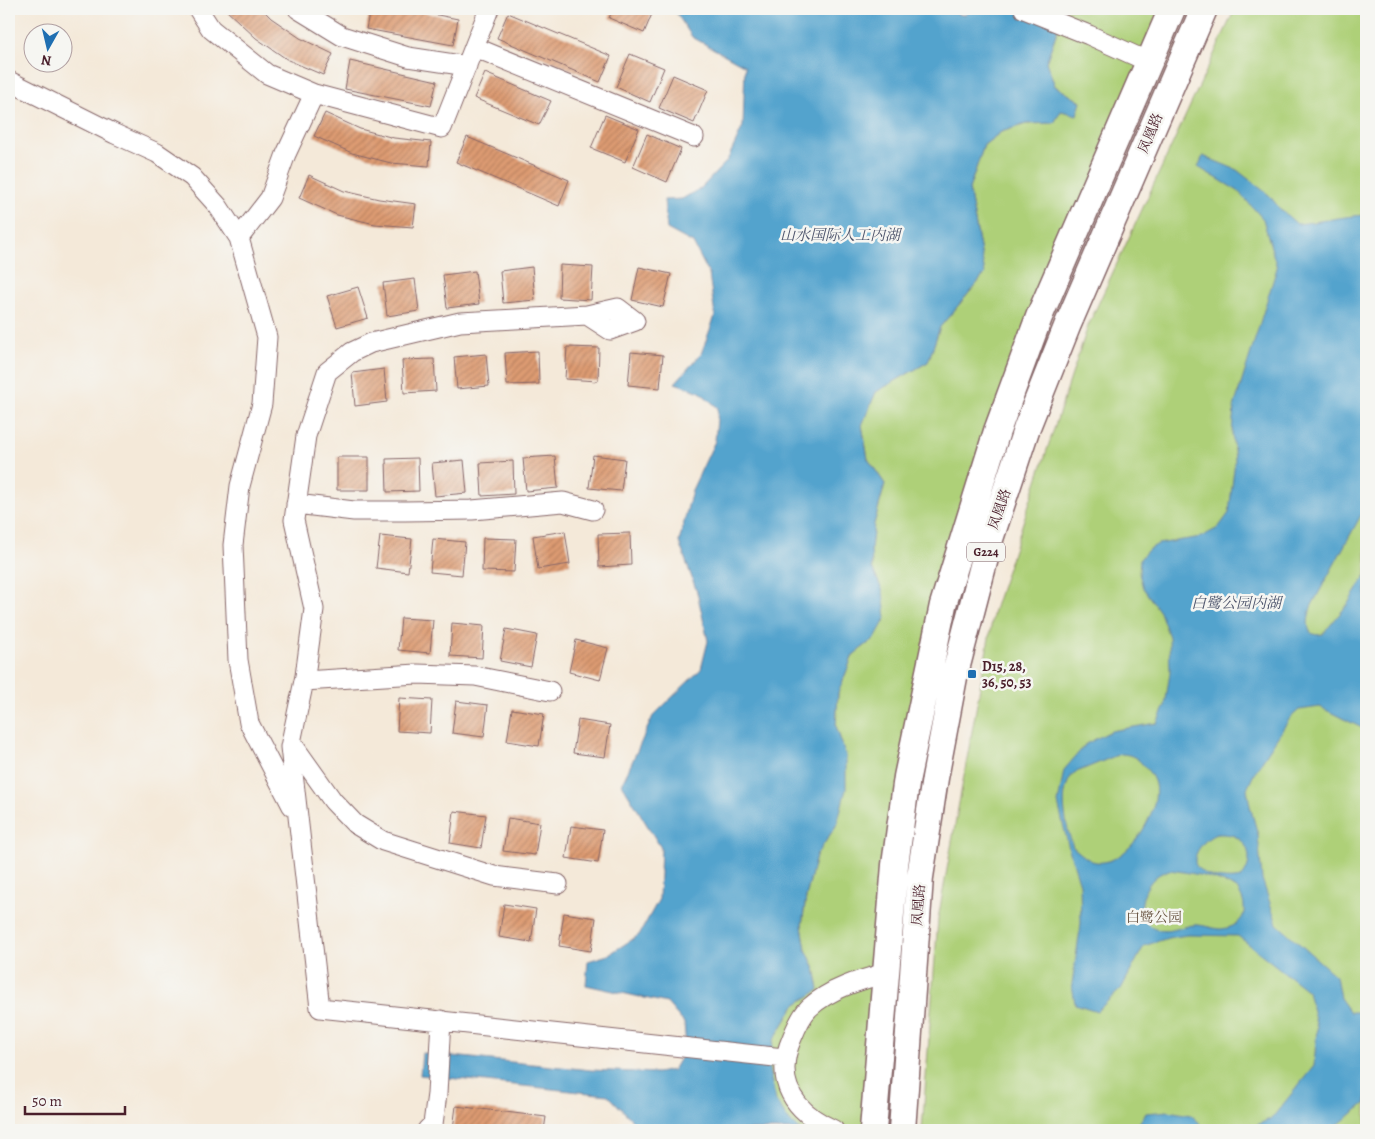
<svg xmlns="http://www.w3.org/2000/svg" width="1375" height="1139" font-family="Alegreya,'Noto Serif SC',serif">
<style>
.park{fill:#aed078;stroke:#7c7852}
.water{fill:#52a3cd;stroke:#4e617c;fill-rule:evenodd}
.building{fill:url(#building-hatch)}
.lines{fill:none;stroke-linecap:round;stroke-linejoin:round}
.minor-casing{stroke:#866668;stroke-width:21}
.highway-casing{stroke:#866668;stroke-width:29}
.minor{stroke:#fff;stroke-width:19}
.highway{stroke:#fff;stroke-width:26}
.poi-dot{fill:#1f6fb2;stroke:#f6f6f2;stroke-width:2}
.labels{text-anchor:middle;stroke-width:5;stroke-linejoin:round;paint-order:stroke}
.shield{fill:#f6f6f2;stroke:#7e6067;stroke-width:1}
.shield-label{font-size:12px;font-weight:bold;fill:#4a1f2b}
.street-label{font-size:14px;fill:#4a1f2b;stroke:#f6f6f2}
.poi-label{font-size:14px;font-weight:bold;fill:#4a1f2b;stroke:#f6f6f2;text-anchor:start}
.park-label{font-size:14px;fill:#685442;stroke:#f6f6f2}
.water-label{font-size:15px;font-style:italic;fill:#4d546c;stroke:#f6f6f2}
</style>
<defs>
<pattern id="building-hatch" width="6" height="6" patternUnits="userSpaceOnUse" patternTransform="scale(1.25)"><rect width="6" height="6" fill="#dd9b72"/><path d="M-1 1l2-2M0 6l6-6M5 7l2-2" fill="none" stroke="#b57e5e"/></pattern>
</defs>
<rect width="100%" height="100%" fill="#f6f6f2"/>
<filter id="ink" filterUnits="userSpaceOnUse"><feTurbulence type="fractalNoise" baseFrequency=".02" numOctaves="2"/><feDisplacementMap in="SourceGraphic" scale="10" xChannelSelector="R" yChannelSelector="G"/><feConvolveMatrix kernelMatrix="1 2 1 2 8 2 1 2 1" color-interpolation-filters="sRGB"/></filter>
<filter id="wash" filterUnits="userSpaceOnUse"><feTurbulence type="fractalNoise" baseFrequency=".0096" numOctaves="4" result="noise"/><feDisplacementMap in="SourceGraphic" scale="20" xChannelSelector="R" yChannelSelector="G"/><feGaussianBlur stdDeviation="1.12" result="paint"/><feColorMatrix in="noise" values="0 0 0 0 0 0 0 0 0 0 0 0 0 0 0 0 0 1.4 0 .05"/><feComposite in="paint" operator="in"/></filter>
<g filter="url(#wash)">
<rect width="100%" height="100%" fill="#f4e9d9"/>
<!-- park -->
<path class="park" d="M 1065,9 L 1164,9 L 937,600 L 864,1130 L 800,1130 L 789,1121 L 776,1102 L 769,1070 L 773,1041 L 795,1005 L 819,990 L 815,968 L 806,950 L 802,925 L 806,897 L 816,856 L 837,824 L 846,756 L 836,726 L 838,693 L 853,655 L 875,638 L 883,592 L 872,568 L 871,548 L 874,524 L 885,484 L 868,459 L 862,425 L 876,392 L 928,362 L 940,327 L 985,274 L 969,189 L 984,145 L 1001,132 L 1026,124 L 1054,123 L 1061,110 L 1077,114 L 1081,102 L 1055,86 L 1046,62 Z
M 1235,9 L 1366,9 L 1366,1130 L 922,1130 L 938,919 L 994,610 L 1088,326 Z"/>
<!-- water -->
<path class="water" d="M 677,9 L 861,9 L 866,13 L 873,14 L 918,9 L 952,9 L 958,14 L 965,15 L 970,9 L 1065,9 L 1046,62 L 1055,86 L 1081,102 L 1077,115 L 1061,111 L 1054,123 L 1026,124 L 1001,132 L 984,145 L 969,189 L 985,274 L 940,327 L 928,362 L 876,392 L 862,425 L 868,459 L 885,484 L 874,524 L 871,548 L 872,568 L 883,592 L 886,618 L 875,638 L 853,655 L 838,693 L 836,726 L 846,756 L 846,789 L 837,824 L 816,856 L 806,897 L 802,925 L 806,950 L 815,968 L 819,990 L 795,1005 L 773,1041 L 769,1070 L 776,1101 L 789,1121 L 800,1130 L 631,1130 L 633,1121 L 608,1095 L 420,1075 L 422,1053 L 591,1070 L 657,1073 L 673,1070 L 686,1048 L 684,1023 L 667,1003 L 586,985 L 588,961 L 608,955 L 639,935 L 659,899 L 661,848 L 622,784 L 653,716 L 701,669 L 708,641 L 697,592 L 679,542 L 692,490 L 715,441 L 718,408 L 700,392 L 675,383 L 701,354 L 715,316 L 709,274 L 693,243 L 667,229 L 664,200 L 682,199 L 701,188 L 727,161 L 743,126 L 745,66 L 692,37 L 677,14 Z
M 1203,156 L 1237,170 L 1269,195 L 1280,209 L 1297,224 C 1320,222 1343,216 1366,215 L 1366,506 L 1311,607 C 1308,618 1303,639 1323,634 L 1347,605 L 1366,575 L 1366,730 L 1320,707 L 1299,710 L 1290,718 L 1255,772 L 1247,789 L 1250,806 L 1258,835 L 1262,879 L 1277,924 L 1336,976 L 1340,998 L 1350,1012 L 1366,1012 L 1366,1103 L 1331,1130 L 1246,1130 L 1272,1118 L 1314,1066 L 1317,1028 L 1308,991 L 1238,936 L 1187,935 L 1168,938 L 1144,946 L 1121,989 L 1097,1011 L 1075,1004 L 1072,984 L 1081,923 L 1080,884 L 1069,849 L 1058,803 L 1064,770 L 1086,744 L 1111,731 L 1157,723 L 1165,706 L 1170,672 L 1169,637 L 1160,612 L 1143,588 L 1139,573 L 1140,559 L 1148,550 L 1158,544 L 1201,537 L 1218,528 L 1229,513 L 1235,460 L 1232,433 L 1234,407 L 1277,268 L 1263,219 L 1238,191 L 1198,167 ZM 1120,754 C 1130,754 1137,757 1143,765 C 1147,769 1152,775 1154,781 C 1164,808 1126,872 1092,861 C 1085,858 1078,851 1073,847 C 1066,826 1057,791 1074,773 ZM 1218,834 C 1223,834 1229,834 1234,836 C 1252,844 1253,865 1241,878 C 1228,881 1206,879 1197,867 C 1189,856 1207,835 1218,834 ZM 1169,870 C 1193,873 1215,877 1237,889 C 1240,894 1244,901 1244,907 C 1246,921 1232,929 1219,929 C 1210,928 1201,924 1193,925 C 1180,927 1168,934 1155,929 C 1136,921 1140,896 1150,883 C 1155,876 1161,873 1169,870 Z
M 1168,1111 L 1191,1115 L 1207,1130 L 1136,1130 L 1139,1123 L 1146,1113 Z"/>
<g id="blocks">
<!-- building -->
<path class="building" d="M 225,9 L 262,9 L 271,18 L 300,38 L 333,54 L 323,75 L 288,60 L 256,38 Z
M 370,9 L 407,9 L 458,19 L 453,45 L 366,29 Z
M 613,9 L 654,9 L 644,33 L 609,18 Z
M 508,13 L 611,56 L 600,82 L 497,38 Z
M 630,54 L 664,68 L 650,102 L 616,87 Z
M 350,61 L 437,81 L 431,106 L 345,89 Z
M 485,73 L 551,101 L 539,125 L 474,98 Z
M 673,75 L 708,90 L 694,123 L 659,108 Z
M 325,113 L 360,129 L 394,138 L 431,142 L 429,166 L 391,163 L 352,153 L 314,136 Z
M 605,115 L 639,129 L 625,162 L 591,148 Z
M 647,134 L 681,149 L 667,182 L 633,167 Z
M 467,137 L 569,180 L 559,206 L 456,162 Z
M 309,175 L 344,191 L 379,199 L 416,204 L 413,227 L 375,224 L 337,215 L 299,198 Z
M 560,265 L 593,267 L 591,300 L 559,298 Z
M 532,267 L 535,300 L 503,303 L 500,271 Z
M 639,267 L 671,274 L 663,307 L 632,300 Z
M 475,271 L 479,304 L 447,308 L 443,275 Z
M 415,279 L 419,311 L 387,316 L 383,283 Z
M 358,287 L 368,318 L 337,327 L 327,296 Z
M 567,347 L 599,348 L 598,381 L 565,379 Z
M 538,351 L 539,384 L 507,385 L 505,353 Z
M 631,352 L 663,355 L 660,388 L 628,385 Z
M 486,354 L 489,386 L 457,389 L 454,357 Z
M 434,359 L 436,391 L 404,393 L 402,360 Z
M 384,369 L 387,402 L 355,406 L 352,373 Z
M 593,455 L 625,459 L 621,491 L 589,488 Z
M 555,456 L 558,488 L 526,491 L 523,458 Z
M 337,457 L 369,457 L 369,490 L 337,490 Z
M 418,458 L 419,491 L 387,492 L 386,459 Z
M 464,460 L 467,493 L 435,496 L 432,463 Z
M 513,461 L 514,494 L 482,496 L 480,463 Z
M 565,531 L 570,564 L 538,569 L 533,536 Z
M 630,533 L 631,565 L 599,567 L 598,534 Z
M 380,536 L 412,539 L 408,572 L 376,568 Z
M 483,538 L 516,539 L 514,572 L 482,571 Z
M 433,539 L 465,542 L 462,575 L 430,572 Z
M 401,618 L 433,620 L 430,653 L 398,650 Z
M 452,623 L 484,626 L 482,658 L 450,656 Z
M 506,629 L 537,635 L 531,667 L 500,661 Z
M 576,640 L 608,648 L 600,680 L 569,672 Z
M 399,698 L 432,700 L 430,733 L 397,731 Z
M 456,701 L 488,705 L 484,737 L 452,733 Z
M 512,709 L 544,714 L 539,746 L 507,741 Z
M 578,720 L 610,725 L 605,757 L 573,753 Z
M 454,811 L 486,815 L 481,848 L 450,843 Z
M 508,818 L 540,823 L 535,855 L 503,851 Z
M 571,826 L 603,830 L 598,863 L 566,858 Z
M 504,904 L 536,909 L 531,942 L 499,937 Z
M 564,913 L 596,918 L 591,951 L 559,946 Z
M 456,1106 L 546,1117 L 544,1130 L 465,1130 L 453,1129 Z"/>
</g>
</g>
<g filter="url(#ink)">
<use href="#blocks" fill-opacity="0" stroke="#866668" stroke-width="1"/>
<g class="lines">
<!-- minor casing -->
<g class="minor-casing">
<path id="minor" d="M 198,9 L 211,29 L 267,74 L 314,94
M 298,9 L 342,36 L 408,57 L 467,66
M 1024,9 L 1089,35 L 1149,62
M 474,47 L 694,137
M 9,81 L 115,134 L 157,153 L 192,177 L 218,206 L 239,238 L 267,337 L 262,404 L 240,486 L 233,545 L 238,660 L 249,723 L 292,806
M 239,238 L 270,198 L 286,154 L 314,94 L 442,128 L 489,9
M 587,315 L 618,308 L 635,321 L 610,330 L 587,315 L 460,322 L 371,343 L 352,352 L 327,372 L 306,436 L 294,520 L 314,609 L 305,676 L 290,747 L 320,1008 L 784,1058
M 296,504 L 354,511 L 405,511 L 472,510 L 563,502 L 593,510
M 304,681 L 417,674 L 475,676 L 550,691
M 291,742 L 333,801 L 355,824 L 383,841 L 494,876 L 558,884
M 427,1130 L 433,1124 L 437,1094 L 441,1020
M 834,1130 C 794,1112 773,1082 792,1038 C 796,1028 801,1016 809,1008 C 829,989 860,980 886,973"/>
</g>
<!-- highway casing -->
<g class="highway-casing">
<path id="highway" d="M 873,1130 L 895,865 L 907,777 L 943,605 L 997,431 L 1039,317 L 1172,9
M 902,1130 L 920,877 L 935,778 L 954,677 L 990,539 L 1027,427 L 1068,324 L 1204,9"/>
</g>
<!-- minor -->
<use href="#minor" class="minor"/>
<!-- highway -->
<use href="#highway" class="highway"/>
</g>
</g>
<!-- markers -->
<rect class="poi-dot" x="967" y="669" width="10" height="10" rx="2.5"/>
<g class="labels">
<!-- shield labels -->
<rect class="shield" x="967" y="542.5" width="38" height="19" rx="4"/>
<g class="shield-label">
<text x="986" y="556">G224</text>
</g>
<!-- street labels -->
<g class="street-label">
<text transform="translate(1150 133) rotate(-67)" y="5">凤凰路</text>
<text transform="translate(999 509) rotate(-71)" y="5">凤凰路</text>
<text transform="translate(918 905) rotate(-86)" y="5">凤凰路</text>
</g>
<!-- poi labels -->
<g class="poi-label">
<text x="982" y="671">D15, 28,<tspan x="982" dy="16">36, 50, 53</tspan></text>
</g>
<!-- park labels -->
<g class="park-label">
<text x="1154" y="922">白鹭公园</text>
</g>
<!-- water labels -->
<g class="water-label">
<text x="840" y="240">山水国际人工内湖</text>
<text x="1236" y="608">白鹭公园内湖</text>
</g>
</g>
<!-- margin -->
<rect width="1375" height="1139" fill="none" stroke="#f6f6f2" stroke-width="30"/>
<!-- north arrow -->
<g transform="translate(48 48) rotate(188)"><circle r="24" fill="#f6f6f2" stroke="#b1a0a2"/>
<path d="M0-4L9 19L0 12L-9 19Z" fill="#1f6fb2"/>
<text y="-8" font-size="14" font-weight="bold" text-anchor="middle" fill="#4a1f2b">N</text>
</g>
<!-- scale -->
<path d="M25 1106v8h100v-8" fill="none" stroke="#4a1f2b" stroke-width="2.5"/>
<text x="32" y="1106" font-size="15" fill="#4a1f2b" stroke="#f6f6f2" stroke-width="4" paint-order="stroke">50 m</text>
</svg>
